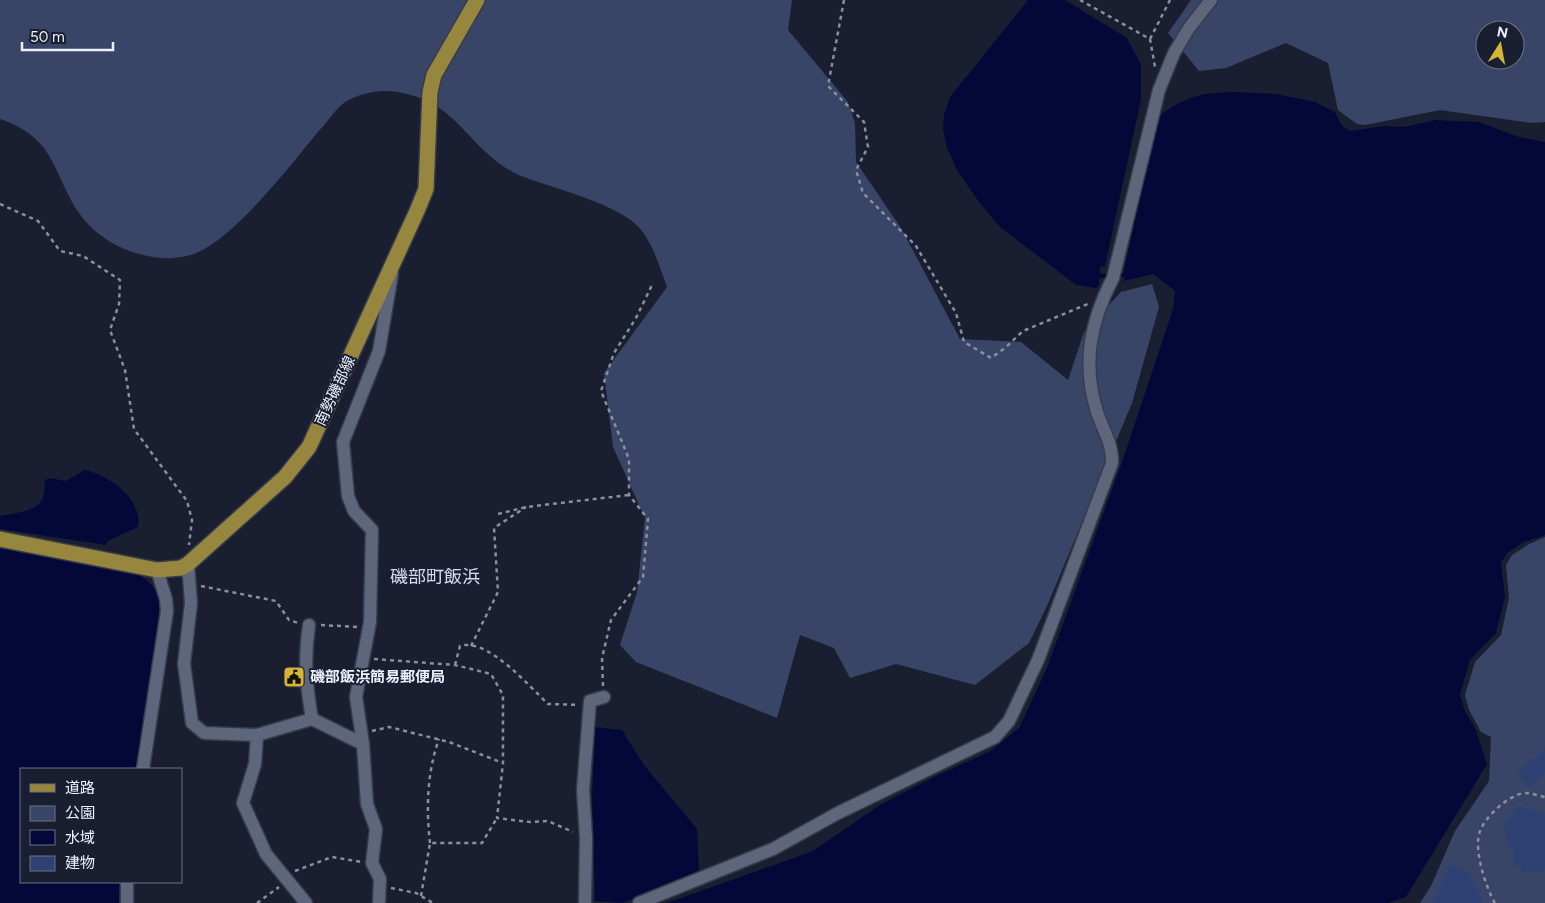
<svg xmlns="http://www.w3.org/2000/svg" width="1545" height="903" font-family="Figtree,'Noto Sans JP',sans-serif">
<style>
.green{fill:#394567;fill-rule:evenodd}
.water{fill:#040838}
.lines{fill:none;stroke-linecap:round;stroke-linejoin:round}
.stream{stroke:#040838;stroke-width:4}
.building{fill:#2f4073}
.minor-casing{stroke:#383b4a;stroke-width:15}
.major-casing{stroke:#383b4a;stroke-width:18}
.path{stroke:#898f9d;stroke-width:2.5;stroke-dasharray:4 4;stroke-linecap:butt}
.minor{stroke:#5e667b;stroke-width:12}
.major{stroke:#97873e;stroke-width:15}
.labels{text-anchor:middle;stroke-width:4;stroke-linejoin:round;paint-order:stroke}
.street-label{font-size:15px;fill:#ecf1fd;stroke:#191f30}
.poi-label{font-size:15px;font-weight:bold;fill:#ecf1fd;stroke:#191f30;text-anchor:start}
.quarter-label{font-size:18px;fill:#d3dcf4;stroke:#191f30}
</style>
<rect width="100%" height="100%" fill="#191f30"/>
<!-- green -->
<path class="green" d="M 0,0 L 792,0 L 788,30 L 848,102 L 855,123 L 856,162 L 901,228 L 960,339 L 1021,342 L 1068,380 L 1084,332 L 1121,292 L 1152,284 L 1159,307 L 1132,403 L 1047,606 L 1029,643 L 975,685 L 896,664 L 850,678 L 834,648 L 800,635 L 777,718 L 636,662 L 620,645 L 637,592 L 645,518 L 613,447 L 604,373 L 667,287 C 660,268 654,247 642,231 C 623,204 550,188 519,175 C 483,159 465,124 435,105 C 426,99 413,95 402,93 C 383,88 355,93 340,106 C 332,114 325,125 317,133 C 291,165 233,239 196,253 C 188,257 170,259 161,258 C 129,255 98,240 79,213 C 52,172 56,138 0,119 Z
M 1191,0 L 1545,0 L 1545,122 L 1531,123 L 1440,110 L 1365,125 L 1357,124 L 1338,110 L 1328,63 L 1286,43 L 1226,68 L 1199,71 L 1168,33 ZM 1485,30 L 1515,30 L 1515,60 L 1485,60 Z
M 1545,537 L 1545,903 L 1420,903 L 1431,886 L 1455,831 L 1489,781 L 1491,737 L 1481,732 L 1469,710 L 1465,695 L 1475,662 L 1501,635 L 1509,598 L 1506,565 L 1512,555 L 1529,544 Z"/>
<!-- water -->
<path class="water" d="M 1028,0 L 1065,0 L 1127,38 L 1141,65 L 1141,99 L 1105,266 L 1100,267 L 1099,285 L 1096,288 L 1076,285 L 1000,227 L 979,202 L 957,170 L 947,148 L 943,129 L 944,114 L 950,97 Z
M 1237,92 L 1276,94 L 1315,102 L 1335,112 L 1342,126 L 1351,131 L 1384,126 L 1404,127 L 1435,120 L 1479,122 L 1519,137 L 1545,142 L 1545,535 L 1524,542 L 1507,553 L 1501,563 L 1505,597 L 1496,633 L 1470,660 L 1460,694 L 1464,709 L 1476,730 L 1487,764 L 1406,897 L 1388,903 L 667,903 L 813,851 L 880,805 L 932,778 L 989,752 L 1019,728 L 1047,668 L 1122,462 L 1173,309 L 1175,291 L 1153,274 L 1124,281 L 1124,270 L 1157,117 C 1189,95 1199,93 1237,92 Z
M 85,470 C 109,475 143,499 138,527 L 108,541 L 106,545 L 0,529 L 0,516 C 13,513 39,512 43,497 C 45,492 44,486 45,480 L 50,478 L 66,481 Z
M 0,546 L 132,572 C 151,580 160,591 161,612 L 136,769 L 21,769 L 21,882 L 120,882 L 119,903 L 0,903 Z
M 595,727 L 622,730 L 644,765 L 697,829 L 699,873 L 622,903 L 595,901 L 592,798 Z"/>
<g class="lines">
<!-- stream -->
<path class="stream" d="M 1096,276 L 1124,275"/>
</g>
<!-- building -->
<path class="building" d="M 1545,749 L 1545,773 L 1529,788 L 1517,773 Z
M 1518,806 L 1545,814 L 1545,868 L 1543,872 L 1521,871 L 1521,868 L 1513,865 L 1514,848 L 1510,848 L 1503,825 Z
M 1450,865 L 1468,872 L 1484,903 L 1433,903 Z"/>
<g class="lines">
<!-- minor casing -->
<g class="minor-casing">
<path id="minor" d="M 188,564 L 191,603 L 184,664 L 192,723 L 204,733 L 257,735 L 312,719 L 363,744
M 309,625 C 304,660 306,684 312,719
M 257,735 L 255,764 L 243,803 L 266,854 L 306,903
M 143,769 L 167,611 L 166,599 L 157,570
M 127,903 L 127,882
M 379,903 L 380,879 L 372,863 L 376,829 L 367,804 L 363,744 L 356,697 L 370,622 L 372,530 L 354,511 L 348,496 L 343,442 L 379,351 L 392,274
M 585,903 L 586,838 L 583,790 L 590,701 L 604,697
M 639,903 L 773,849 L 838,813 L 995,737 L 1009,721 L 1038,660 L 1112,463 C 1113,444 1103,430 1097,412 C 1082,364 1090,322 1113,278 L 1159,90 L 1174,53 L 1189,28 L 1211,0"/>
</g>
<!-- major casing -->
<g class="major-casing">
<path id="major" d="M 0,539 L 157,570 L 181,568 L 188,564 L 285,477 L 309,447 L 417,211 L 426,189 L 430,92 L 434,75 L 477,0"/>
</g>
<!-- path -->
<path class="path" d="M 844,0 L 828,86 L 864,122 L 868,147 L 856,170 L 863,193 L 916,246 L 956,313 L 964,342 L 991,358 L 1005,348 L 1023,331 L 1090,303
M 1080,0 L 1150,39 L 1155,67
M 1150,39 L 1170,0
M 0,204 L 38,221 L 60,251 L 83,256 L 120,280 L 119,304 L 110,330 L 125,370 L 134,429 L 187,501 L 192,520 L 189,545
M 498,514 L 526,507 L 629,495
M 201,586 L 276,601 L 289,620 L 298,623
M 321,625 L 358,627
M 471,646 L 498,592 L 494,528 L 526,507
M 374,659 L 455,665 L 491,674 L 503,695 L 503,763 L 497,818 L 530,822 L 548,821 L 573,832
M 455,665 L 460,646 C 487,637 529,686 548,704 L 579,705
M 603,686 L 602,658 L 611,620 L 643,577 L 648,519 L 629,495 L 629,459 L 601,391 L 614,353 L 636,318 L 652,285
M 372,731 L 389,727 L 449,742 L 503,763
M 430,843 C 426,809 427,772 439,739
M 295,871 L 332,857 L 362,862
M 391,888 L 416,893 L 433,903
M 421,896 L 430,843 L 482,843 L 497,818
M 257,903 L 279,887
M 1495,903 C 1486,888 1473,849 1480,831 C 1485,817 1510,793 1526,793 C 1532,793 1539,796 1545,797"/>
<!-- minor -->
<use href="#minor" class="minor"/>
<!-- major -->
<use href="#major" class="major"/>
</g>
<!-- icons -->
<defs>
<g id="civic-square" transform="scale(1.125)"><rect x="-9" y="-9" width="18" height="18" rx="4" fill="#d6b534" stroke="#191f30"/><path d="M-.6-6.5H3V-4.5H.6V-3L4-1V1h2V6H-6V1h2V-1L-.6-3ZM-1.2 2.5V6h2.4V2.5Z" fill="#111"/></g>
</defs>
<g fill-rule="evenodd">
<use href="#civic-square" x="294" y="677"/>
</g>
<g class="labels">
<!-- street labels -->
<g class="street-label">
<text transform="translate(335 391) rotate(-65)" y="5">南勢磯部線</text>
</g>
<!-- poi labels -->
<g class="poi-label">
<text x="310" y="682">磯部飯浜簡易郵便局</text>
</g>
<!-- quarter labels -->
<g class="quarter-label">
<text x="435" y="583">磯部町飯浜</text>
</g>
</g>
<!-- legend -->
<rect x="20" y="768" width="162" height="115" fill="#191f30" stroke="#6d7382"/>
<rect x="30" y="784" width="25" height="8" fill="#97873e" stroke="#6d7382"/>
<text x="65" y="793" font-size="15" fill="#ecf1fd">道路</text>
<rect x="30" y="806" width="25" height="15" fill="#394567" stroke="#6d7382"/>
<text x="65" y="818" font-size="15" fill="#ecf1fd">公園</text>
<rect x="30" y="830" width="25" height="15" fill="#040838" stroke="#6d7382"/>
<text x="65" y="843" font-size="15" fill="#ecf1fd">水域</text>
<rect x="30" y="856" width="25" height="15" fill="#2f4073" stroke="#6d7382"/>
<text x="65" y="868" font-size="15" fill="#ecf1fd">建物</text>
<!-- north arrow -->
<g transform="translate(1500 45) rotate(11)"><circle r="24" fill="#191f30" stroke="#6d7382"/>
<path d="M0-4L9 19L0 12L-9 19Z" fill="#d6b534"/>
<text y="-8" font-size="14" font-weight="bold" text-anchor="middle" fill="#ecf1fd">N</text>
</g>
<!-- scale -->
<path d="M22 42v8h91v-8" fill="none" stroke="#ecf1fd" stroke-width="2.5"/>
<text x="30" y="42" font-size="15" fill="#ecf1fd" stroke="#191f30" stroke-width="4" paint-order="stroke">50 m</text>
</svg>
